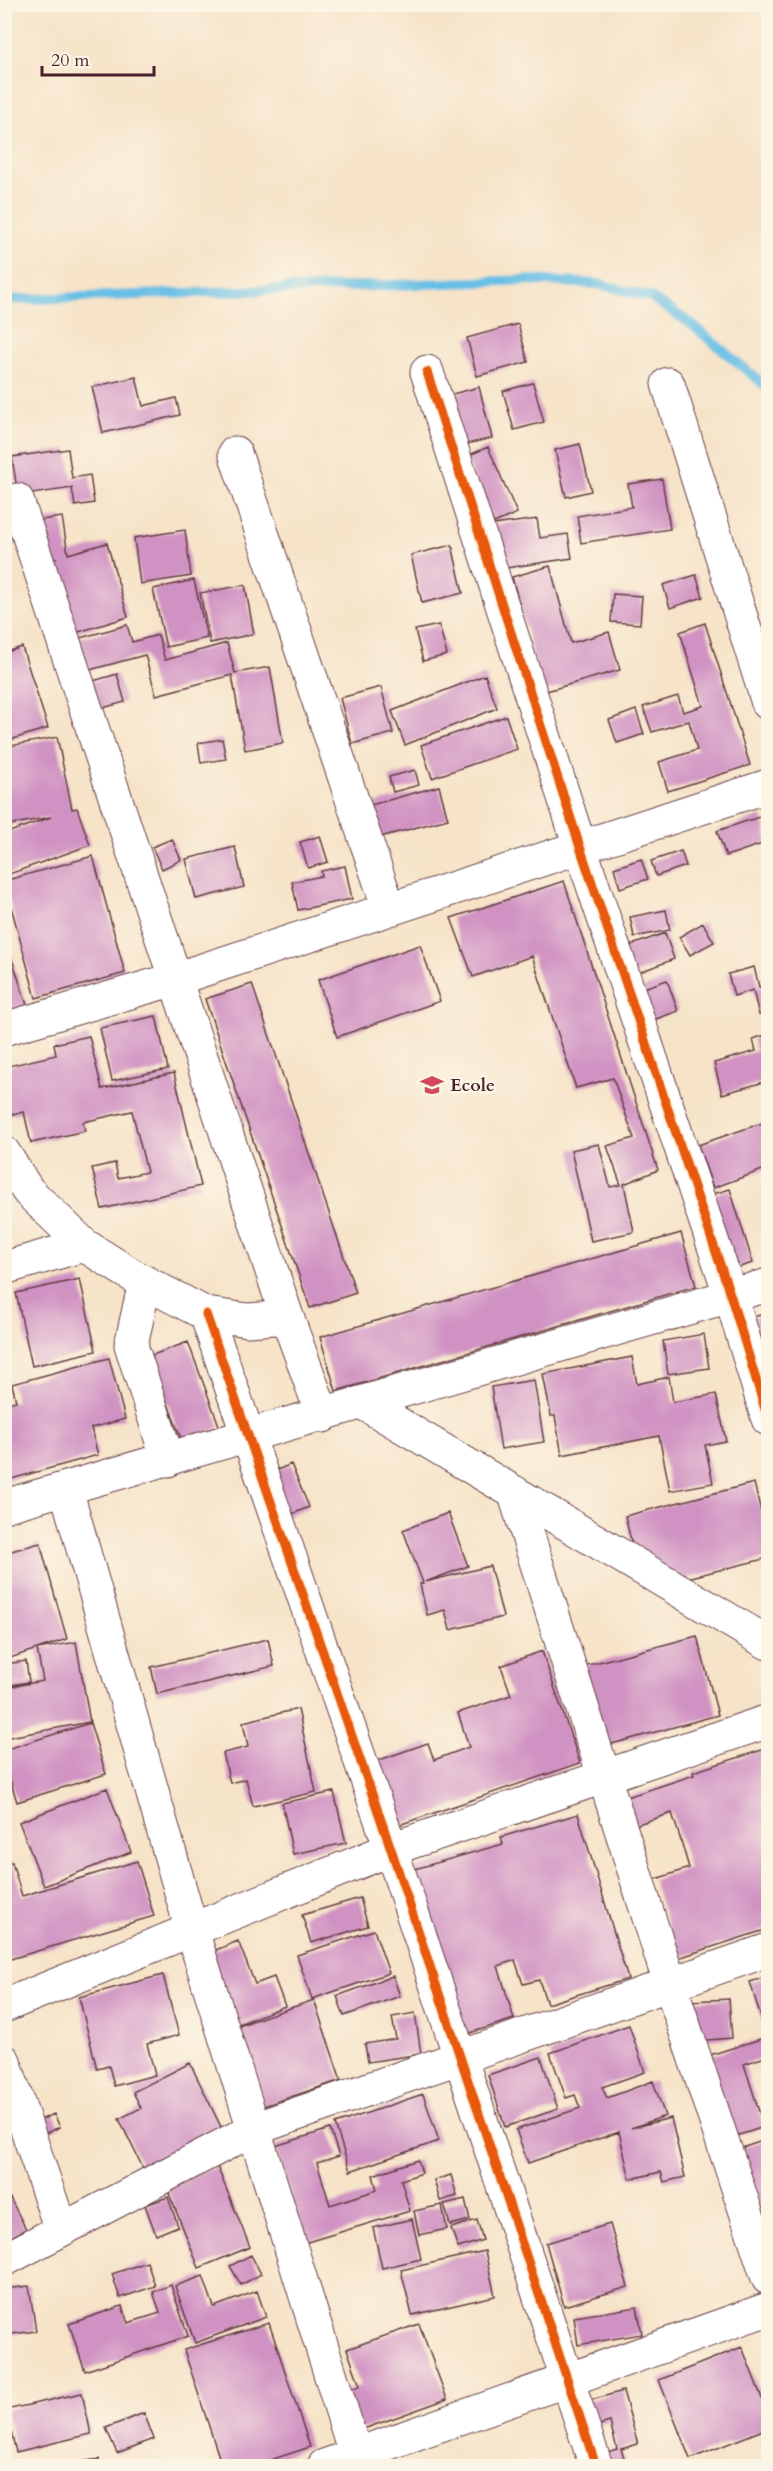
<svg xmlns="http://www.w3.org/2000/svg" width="773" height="2471" font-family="Cardo,serif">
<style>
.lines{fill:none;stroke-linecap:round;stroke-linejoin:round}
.stream{stroke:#68bfe5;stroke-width:10}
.building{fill:#d092c2}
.minor-casing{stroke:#643c43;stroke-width:35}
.minor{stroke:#fff;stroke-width:33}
.cycleway-casing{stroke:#fcf5e5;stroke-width:13}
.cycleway{stroke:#e8590c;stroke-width:9}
.labels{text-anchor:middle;stroke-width:5;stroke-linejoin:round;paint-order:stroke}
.poi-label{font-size:18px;font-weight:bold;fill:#4a1f2b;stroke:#fcf5e5;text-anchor:start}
</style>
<rect width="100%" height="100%" fill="#fcf5e5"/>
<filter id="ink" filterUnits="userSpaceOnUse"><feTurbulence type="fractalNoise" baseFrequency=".0167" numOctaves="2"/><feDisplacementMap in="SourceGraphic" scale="12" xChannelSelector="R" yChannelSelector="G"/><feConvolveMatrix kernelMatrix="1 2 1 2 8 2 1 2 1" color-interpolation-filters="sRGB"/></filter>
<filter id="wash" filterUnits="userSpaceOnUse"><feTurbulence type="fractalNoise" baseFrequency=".008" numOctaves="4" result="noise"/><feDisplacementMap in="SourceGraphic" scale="24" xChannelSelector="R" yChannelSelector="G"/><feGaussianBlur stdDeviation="1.35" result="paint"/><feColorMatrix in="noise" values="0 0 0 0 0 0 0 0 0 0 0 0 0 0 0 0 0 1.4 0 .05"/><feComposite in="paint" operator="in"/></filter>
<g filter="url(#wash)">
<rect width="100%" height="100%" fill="#f6e3c8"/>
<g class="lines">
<!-- stream -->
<path class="stream" d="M 4,300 L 528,280 L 598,284 L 650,297 L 690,323 L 768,388"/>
</g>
<g id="blocks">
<!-- building -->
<path class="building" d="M 518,324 L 528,362 L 477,376 L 467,338 Z
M 136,377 L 143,406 L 176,398 L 180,415 L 103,433 L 92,387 Z
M 533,383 L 544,422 L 514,430 L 503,391 Z
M 479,387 L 492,438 L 458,446 L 445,396 Z
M 580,444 L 591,491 L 566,497 L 555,450 Z
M 488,447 L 517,513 L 494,523 L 465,457 Z
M 68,449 L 72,478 L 90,475 L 94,503 L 75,506 L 72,488 L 18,496 L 12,457 Z
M 662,479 L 670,529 L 581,543 L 577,516 L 632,507 L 628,484 Z
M 62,517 L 68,554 L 107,543 L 128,617 L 72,634 L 50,559 L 57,558 L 40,560 L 34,521 Z
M 537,519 L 540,538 L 568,534 L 572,558 L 492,570 L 486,526 Z
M 185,530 L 191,576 L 140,584 L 134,538 Z
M 452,545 L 463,593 L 422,603 L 411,555 Z
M 550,566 L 571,643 L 609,632 L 620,670 L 543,692 L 512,577 Z
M 696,575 L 703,597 L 670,608 L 663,585 Z
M 194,580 L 207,638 L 166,647 L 153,589 Z
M 245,585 L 254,634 L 210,643 L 200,593 Z
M 613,594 L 642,596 L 640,624 L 611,622 Z
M 705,623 L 750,765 L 668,791 L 659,762 L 697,750 L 689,721 L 652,732 L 643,707 L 678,696 L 683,712 L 703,706 L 680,632 Z
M 127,625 L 132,642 L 158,635 L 165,660 L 227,643 L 235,673 L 270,667 L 283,743 L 245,750 L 232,675 L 156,695 L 145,655 L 82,672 L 73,640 Z
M 439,625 L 447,655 L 423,661 L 415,630 Z
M 22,647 L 48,728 L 10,740 L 9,737 L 4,739 L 4,726 L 8,733 L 4,722 L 4,653 Z
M 117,674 L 125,702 L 91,711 L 83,684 Z
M 485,675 L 497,708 L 405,745 L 392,711 Z
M 381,687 L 393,733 L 352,744 L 340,698 Z
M 636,710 L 644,734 L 617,743 L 609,720 Z
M 506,716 L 517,749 L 432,778 L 421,745 Z
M 57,737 L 72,809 L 77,808 L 90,845 L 4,876 L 4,834 L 51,817 L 4,826 L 4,747 Z
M 222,739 L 226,759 L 201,763 L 198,743 Z
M 415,770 L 419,785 L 393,792 L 389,777 Z
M 439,786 L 448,819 L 361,842 L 353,810 Z
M 762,816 L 768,842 L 726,856 L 717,831 Z
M 320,836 L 328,862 L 308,868 L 300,842 Z
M 172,839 L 181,860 L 162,869 L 152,847 Z
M 235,847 L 244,887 L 196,899 L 186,859 Z
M 681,851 L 686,866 L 656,876 L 651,861 Z
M 93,856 L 125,973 L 36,998 L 4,881 Z
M 641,859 L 648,879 L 620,888 L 614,868 Z
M 345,866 L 352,899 L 298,910 L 292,882 L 322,876 L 321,871 Z
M 564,881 L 658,1170 L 624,1184 L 634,1232 L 591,1241 L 571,1150 L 599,1144 L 610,1187 L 621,1185 L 607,1146 L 634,1138 L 613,1078 L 576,1088 L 532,956 L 473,977 L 451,918 Z
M 4,903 L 10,921 L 4,923 Z
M 666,910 L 670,930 L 634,937 L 630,917 Z
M 703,923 L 714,942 L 690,955 L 679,937 Z
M 665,933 L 674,959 L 632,975 L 621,949 Z
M 420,945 L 440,1001 L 337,1037 L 318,980 Z
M 8,947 L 27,1005 L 4,1012 L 4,948 Z
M 754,967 L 759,987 L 768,984 L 768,1012 L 759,1015 L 753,990 L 734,996 L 728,974 Z
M 667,980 L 678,1011 L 645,1023 L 635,991 Z
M 252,984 L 356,1293 L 310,1308 L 205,999 Z
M 156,1016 L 168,1069 L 112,1081 L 100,1028 Z
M 768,1034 L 768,1081 L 722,1094 L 714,1063 L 756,1051 L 753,1039 Z
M 89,1036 L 102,1089 L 174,1073 L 201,1186 L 102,1209 L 92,1168 L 115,1163 L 118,1178 L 147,1172 L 132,1111 L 83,1122 L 85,1131 L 31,1143 L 24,1112 L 4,1116 L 4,1067 L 56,1055 L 54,1044 Z
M 768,1121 L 768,1168 L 713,1188 L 698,1145 Z
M 730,1189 L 753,1263 L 733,1269 L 710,1195 Z
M 681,1233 L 696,1286 L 336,1391 L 320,1337 Z
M 80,1279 L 96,1351 L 32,1366 L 16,1293 Z
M 768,1313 L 768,1375 L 749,1318 Z
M 704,1334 L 709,1368 L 668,1374 L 663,1341 Z
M 188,1342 L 220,1428 L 182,1441 L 150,1356 Z
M 632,1357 L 637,1384 L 669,1377 L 673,1402 L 716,1394 L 726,1441 L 705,1445 L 713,1483 L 670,1491 L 659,1436 L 562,1455 L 555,1416 L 551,1416 L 543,1374 Z
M 109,1358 L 125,1419 L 91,1428 L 98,1455 L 4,1481 L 4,1404 L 16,1401 L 12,1384 Z
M 534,1380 L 544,1442 L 501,1449 L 491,1387 Z
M 291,1464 L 309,1507 L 285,1517 L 268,1474 Z
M 754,1483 L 768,1540 L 768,1558 L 643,1589 L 625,1516 Z
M 448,1513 L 468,1566 L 425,1582 L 490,1566 L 503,1617 L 450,1630 L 445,1610 L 427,1615 L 420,1584 L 423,1583 L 403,1530 Z
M 40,1543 L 67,1639 L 4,1660 L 4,1553 Z
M 697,1636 L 718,1715 L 597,1748 L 576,1668 Z
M 268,1639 L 274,1666 L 157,1694 L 151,1667 Z
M 76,1642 L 90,1722 L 4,1738 L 4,1688 L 43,1681 L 37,1649 Z
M 542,1651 L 580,1763 L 390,1828 L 368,1764 L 428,1743 L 434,1760 L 469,1747 L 458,1713 L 511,1695 L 501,1666 Z
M 26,1661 L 29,1682 L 5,1686 L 5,1664 Z
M 298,1709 L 316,1792 L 253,1806 L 246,1779 L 230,1783 L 223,1753 L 248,1747 L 243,1722 Z
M 90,1723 L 106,1774 L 17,1802 L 4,1760 L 4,1750 Z
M 768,1748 L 768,1929 L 678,1958 L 653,1880 L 689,1868 L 682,1844 L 672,1813 L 635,1825 L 627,1797 L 694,1775 L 693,1772 Z
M 107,1788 L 131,1852 L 44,1886 L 19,1822 Z
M 334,1792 L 346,1843 L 293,1854 L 282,1803 Z
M 578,1814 L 628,1979 L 547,2004 L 539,1980 L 523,1984 L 515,1960 L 498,1966 L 514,2019 L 454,2038 L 404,1872 L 503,1844 L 501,1837 Z
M 137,1861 L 154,1916 L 4,1961 L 4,1864 L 12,1862 L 22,1896 Z
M 360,1898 L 368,1926 L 311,1943 L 302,1915 Z
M 374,1930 L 389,1973 L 312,1999 L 297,1955 Z
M 238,1941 L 255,1984 L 274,1977 L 285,2006 L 234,2026 L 206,1954 Z
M 163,1975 L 179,2035 L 147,2044 L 155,2075 L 114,2086 L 109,2066 L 97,2069 L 79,1997 Z
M 393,1976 L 400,1996 L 344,2016 L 337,1996 Z
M 768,1976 L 768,2056 L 744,2064 L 764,2127 L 733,2137 L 707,2056 L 767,2037 L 750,1982 Z
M 729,1999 L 732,2038 L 695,2041 L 692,2001 Z
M 314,2000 L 341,2080 L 246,2112 L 220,2032 Z
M 415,2013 L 421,2054 L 368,2062 L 365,2044 L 396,2039 L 392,2017 Z
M 629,2025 L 645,2072 L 602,2087 L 607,2098 L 653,2081 L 665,2116 L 631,2128 L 671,2118 L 685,2177 L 664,2182 L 661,2172 L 630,2179 L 619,2132 L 528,2163 L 516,2130 L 580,2108 L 575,2095 L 566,2098 L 550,2053 Z
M 541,2057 L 558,2109 L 505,2127 L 488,2075 Z
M 190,2063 L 222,2129 L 143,2168 L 119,2119 L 141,2108 L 133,2092 Z
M 423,2094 L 439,2141 L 350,2171 L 335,2124 Z
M 54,2114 L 60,2127 L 37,2137 L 31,2124 Z
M 330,2129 L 339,2156 L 317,2163 L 330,2205 L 377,2190 L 373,2175 L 418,2160 L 422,2173 L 401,2180 L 410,2211 L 304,2243 L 275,2146 Z
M 768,2139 L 768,2290 L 727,2153 Z
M 217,2166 L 250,2247 L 199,2268 L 166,2186 Z
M 451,2175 L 457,2196 L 440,2201 L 434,2180 Z
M 168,2197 L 178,2226 L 156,2235 L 145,2205 Z
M 10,2198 L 26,2229 L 4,2241 L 4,2201 Z
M 465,2199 L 470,2220 L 450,2225 L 444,2204 Z
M 442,2205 L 447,2229 L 419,2235 L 414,2211 Z
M 412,2219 L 421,2259 L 382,2268 L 373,2228 Z
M 477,2220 L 483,2240 L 458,2248 L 451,2228 Z
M 610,2224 L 628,2287 L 564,2306 L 546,2243 Z
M 485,2251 L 495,2296 L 412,2315 L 401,2270 Z
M 251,2255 L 261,2274 L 241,2285 L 230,2266 Z
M 147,2262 L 155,2286 L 120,2298 L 112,2274 Z
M 203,2276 L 214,2307 L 257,2291 L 266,2317 L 195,2343 L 175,2286 Z
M 171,2285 L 188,2336 L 85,2371 L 69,2324 L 122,2306 L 128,2323 L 160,2313 L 153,2292 Z
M 29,2286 L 36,2331 L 4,2335 L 4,2289 Z
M 637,2307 L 642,2334 L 578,2345 L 574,2317 Z
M 269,2323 L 310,2447 L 252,2466 L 222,2466 L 184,2350 Z
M 419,2324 L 447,2399 L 355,2432 L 341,2393 L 360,2386 L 347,2349 Z
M 742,2347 L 768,2414 L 768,2428 L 690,2459 L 659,2380 Z
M 623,2391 L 638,2444 L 621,2449 L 627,2466 L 602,2466 L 598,2455 L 617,2449 L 610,2422 L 589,2428 L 581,2403 Z
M 82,2393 L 91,2434 L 16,2452 L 6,2410 Z
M 144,2413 L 154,2439 L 117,2453 L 106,2428 Z
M 99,2459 L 100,2466 L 60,2466 L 60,2465 Z"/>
</g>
</g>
<g filter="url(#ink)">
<use href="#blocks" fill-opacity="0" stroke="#643c43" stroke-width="1.5"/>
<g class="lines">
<!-- minor casing -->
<g class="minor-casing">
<path id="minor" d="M 427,372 L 580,847 L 731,1297 L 768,1419
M 668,384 L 768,703
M 235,453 L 389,909
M 17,500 L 287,1317 L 323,1416
M 4,1029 L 175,979 L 768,786
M 4,1153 L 28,1191 L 84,1245 L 135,1277 L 206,1314 L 248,1320 L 287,1317
M 4,1268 L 84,1245
M 145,1282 L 131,1345 L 168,1460
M 206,1314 L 391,1849 L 596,2466
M 365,1404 L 768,1643
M 66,1489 L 192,1931 L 359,2466
M 514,1492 L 670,1984 L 768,2278
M 4,1506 L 768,1285
M 4,2006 L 391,1849 L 768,1721
M 4,2061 L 61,2230
M 4,2260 L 254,2129 L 768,1950
M 324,2466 L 768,2309"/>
</g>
<!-- minor -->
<use href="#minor" class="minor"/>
<!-- cycleway casing -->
<g class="cycleway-casing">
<path id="cycleway" d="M 427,372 L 580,847 L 731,1297 L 768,1419
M 206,1314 L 391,1849 L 596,2466"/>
</g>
<!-- cycleway -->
<use href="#cycleway" class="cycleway"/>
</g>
</g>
<!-- icons -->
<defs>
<g id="school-bare" transform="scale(1.8)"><path d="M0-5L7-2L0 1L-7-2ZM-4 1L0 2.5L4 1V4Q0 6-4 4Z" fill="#d1495b" stroke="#fcf5e5" stroke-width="2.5" paint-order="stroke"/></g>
</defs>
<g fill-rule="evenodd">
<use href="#school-bare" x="432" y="1085"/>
</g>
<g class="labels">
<!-- poi labels -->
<g class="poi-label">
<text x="450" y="1091">Ecole</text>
</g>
</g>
<!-- margin -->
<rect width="773" height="2471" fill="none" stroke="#fcf5e5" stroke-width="24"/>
<!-- scale -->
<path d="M42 66v9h112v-9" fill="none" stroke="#4a1f2b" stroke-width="3"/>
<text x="51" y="66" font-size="18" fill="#4a1f2b" stroke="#fcf5e5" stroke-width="4.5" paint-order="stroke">20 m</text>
</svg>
